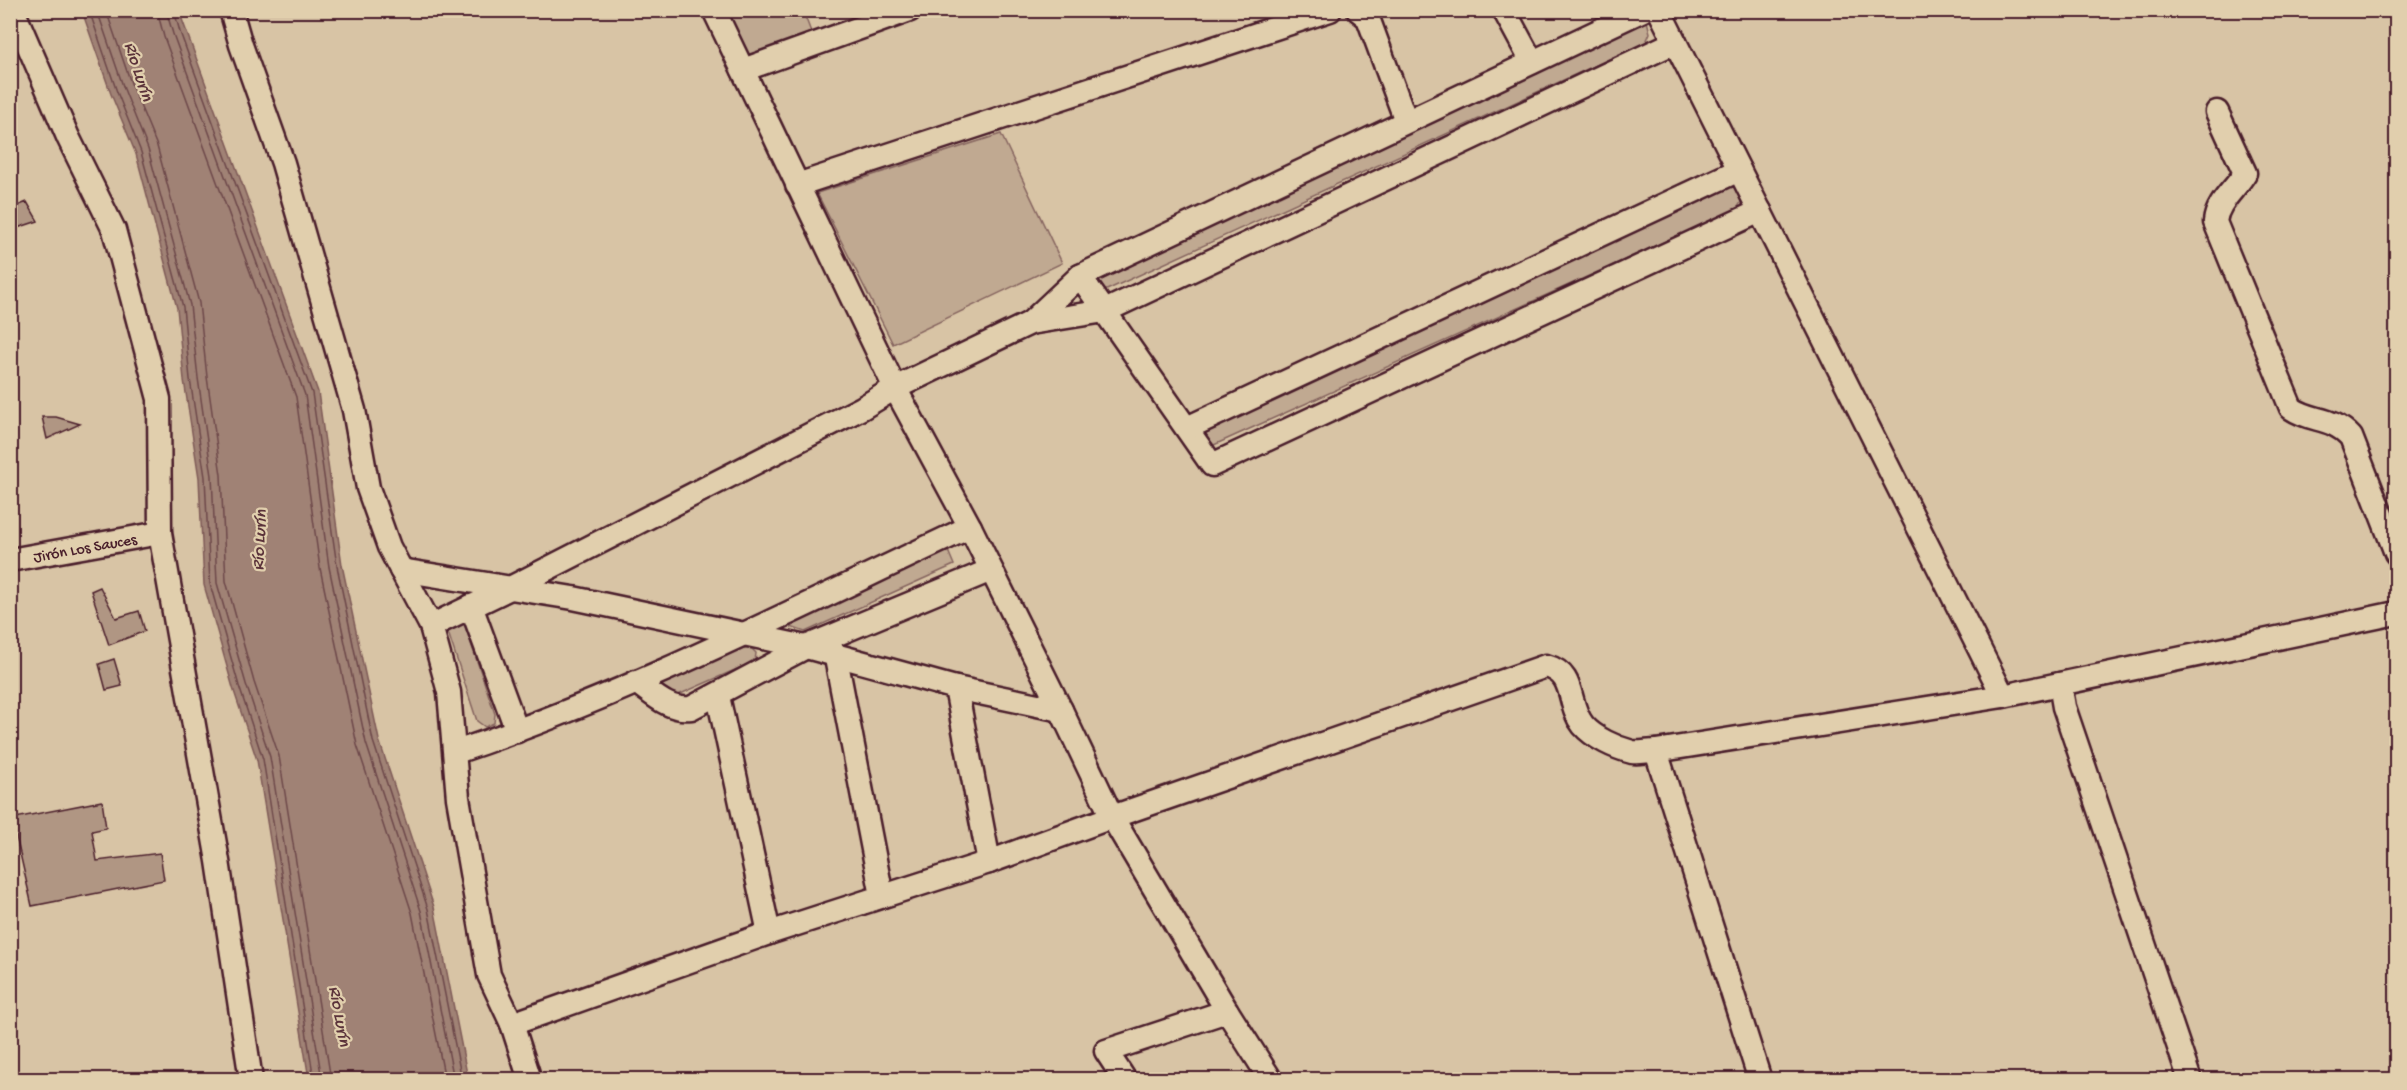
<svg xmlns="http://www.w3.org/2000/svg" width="2407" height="1090" font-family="'Gochi Hand',sans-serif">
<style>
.green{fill:#c0a991;stroke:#85645e;stroke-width:1.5}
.water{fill:#a08275;stroke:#7e5a57;stroke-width:1.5}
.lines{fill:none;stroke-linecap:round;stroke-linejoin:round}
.shore{stroke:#6c4749;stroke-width:1.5}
.building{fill:#b09683;stroke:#4a1f2b;stroke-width:1.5}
.minor-casing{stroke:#4a1f2b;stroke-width:27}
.minor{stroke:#e1cfad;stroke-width:22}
.labels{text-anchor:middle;stroke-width:4.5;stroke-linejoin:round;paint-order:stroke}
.street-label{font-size:16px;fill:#4a1f2b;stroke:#e1cfad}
.water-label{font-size:18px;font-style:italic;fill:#5b333a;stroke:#e1cfad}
</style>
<rect width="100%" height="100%" fill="#d8c4a5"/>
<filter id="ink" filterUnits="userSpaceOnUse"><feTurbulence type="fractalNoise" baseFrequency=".0167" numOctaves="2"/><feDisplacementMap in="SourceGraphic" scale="12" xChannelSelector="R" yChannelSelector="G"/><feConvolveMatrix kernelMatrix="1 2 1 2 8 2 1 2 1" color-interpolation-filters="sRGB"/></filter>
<g filter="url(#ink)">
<!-- green -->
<path class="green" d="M 724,11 L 803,11 L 811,32 L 743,59 Z
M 1637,19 L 1647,21 L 1650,33 L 1646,42 L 1098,294 L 1086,279 Z
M 1001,134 L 1062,263 L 893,344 L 817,193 Z
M 1729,186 L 1739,188 L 1742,200 L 1737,209 L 1205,449 L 1194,434 Z
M 946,546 L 954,565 L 805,632 L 776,622 Z
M 462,617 L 495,714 L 494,723 L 485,727 L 477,721 L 445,623 Z
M 741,648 L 752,649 L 756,653 L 755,661 L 669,699 L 661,685 Z"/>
<!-- water -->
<path class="water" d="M 82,11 L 179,11 L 318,392 L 342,565 L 379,740 L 434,907 L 468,1079 L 309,1079 L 257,760 L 233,688 L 204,585 L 199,478 L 184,380 L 177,308 L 136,154 L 111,94 Z"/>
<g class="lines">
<!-- shore -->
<path class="shore" d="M 89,10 L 117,92 L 141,152 L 183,307 L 190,379 L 205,477 L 210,584 L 239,686 L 263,759 L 314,1080
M 97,10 L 124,89 L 148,149 L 190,305 L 198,378 L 212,476 L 217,583 L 246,684 L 270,757 L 322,1080
M 106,10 L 132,86 L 157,146 L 199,303 L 207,377 L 221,475 L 226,581 L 254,682 L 279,756 L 331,1080
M 157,10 L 164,37 L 296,397 L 320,568 L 357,745 L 412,913 L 445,1080
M 166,10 L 173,34 L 305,395 L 329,567 L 366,743 L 421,911 L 454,1080
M 174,10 L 180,32 L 312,393 L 337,566 L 373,741 L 428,909 L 462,1080"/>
</g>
<!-- building -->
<path class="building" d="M 27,202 L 38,221 L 14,229 L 10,220 L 10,209 Z
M 42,417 L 56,417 L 80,424 L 47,439 Z
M 100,587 L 116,618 L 139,611 L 145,631 L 109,645 L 91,591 Z
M 114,659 L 122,686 L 106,690 L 99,664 Z
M 102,801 L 106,828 L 92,831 L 97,861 L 160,853 L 164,880 L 32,906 L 16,836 L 10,837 L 10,819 Z"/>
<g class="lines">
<!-- minor casing -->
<g class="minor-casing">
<g id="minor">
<path d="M 13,10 L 68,137 L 114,230 L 159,399 L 160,533 L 218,861 L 251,1080"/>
<path d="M 231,10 L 241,45 L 283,163 L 354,410 L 368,488 L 389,547 L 431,626 L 449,692 L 458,798 L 489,975 L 512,1024 L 530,1080"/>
<path d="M 714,10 L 895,388 L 970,527 L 1061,710 L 1112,817 L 1227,1011 L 1271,1080"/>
<path d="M 1358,10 L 1368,18 L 1406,121"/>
<path d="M 1504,10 L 1532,62"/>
<path d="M 1659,10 L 2003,696"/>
<path d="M 743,70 L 910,10"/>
<path d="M 2217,112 L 2245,173 C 2235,190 2217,202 2215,222 L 2291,408 C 2313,423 2330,415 2351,437 L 2396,553"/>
<path d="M 797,185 L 1330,10"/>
<path d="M 1080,276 L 1212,465 L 1760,211"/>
<path d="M 1030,323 L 1080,276 L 1643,10"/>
<path d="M 1187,428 L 1739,170"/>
<path id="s1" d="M 10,560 L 160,533"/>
<path d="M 401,570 L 573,598 L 806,647 L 956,688 L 1061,710"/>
<path d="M 471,606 L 517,731"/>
<path d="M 431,626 L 510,588 L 862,408 L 895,388 L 1030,323 L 1105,311 L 1675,42"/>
<path d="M 835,653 L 882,896"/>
<path d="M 636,682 C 653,694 669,711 691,708 L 806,647 L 991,570"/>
<path d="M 2060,684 L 2064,707 L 2082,760 L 2190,1080"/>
<path d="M 956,688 L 989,862"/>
<path d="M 718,696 L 769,933"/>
<path d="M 1656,751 L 1760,1080"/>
<path d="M 456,752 C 633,693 801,606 970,527"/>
<path d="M 512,1024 L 769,933 L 989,862 L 1112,817 L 1546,666 C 1577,674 1566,704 1583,725 C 1594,738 1616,748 1632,752 C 1639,753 1648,751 1656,751 L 2003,696 L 2396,613"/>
<path d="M 1125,1080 L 1106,1051 L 1227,1011"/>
</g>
</g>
<!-- minor -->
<use href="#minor" class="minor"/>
</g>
</g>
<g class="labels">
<!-- street labels -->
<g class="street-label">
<text dy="6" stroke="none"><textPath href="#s1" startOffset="76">Jirón Los Sauces</textPath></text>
</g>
<!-- water labels -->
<g class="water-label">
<text transform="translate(140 71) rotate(72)" y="6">Río Lurín</text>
<text transform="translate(258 540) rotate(-87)" y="6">Río Lurín</text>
<text transform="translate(341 1016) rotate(80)" y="6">Río Lurín</text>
</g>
</g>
<!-- margin -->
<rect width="2407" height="1090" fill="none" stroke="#e1cfad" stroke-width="36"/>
<rect x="18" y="18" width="2371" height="1054" fill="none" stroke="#4a1f2b" stroke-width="2" filter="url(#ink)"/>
</svg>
